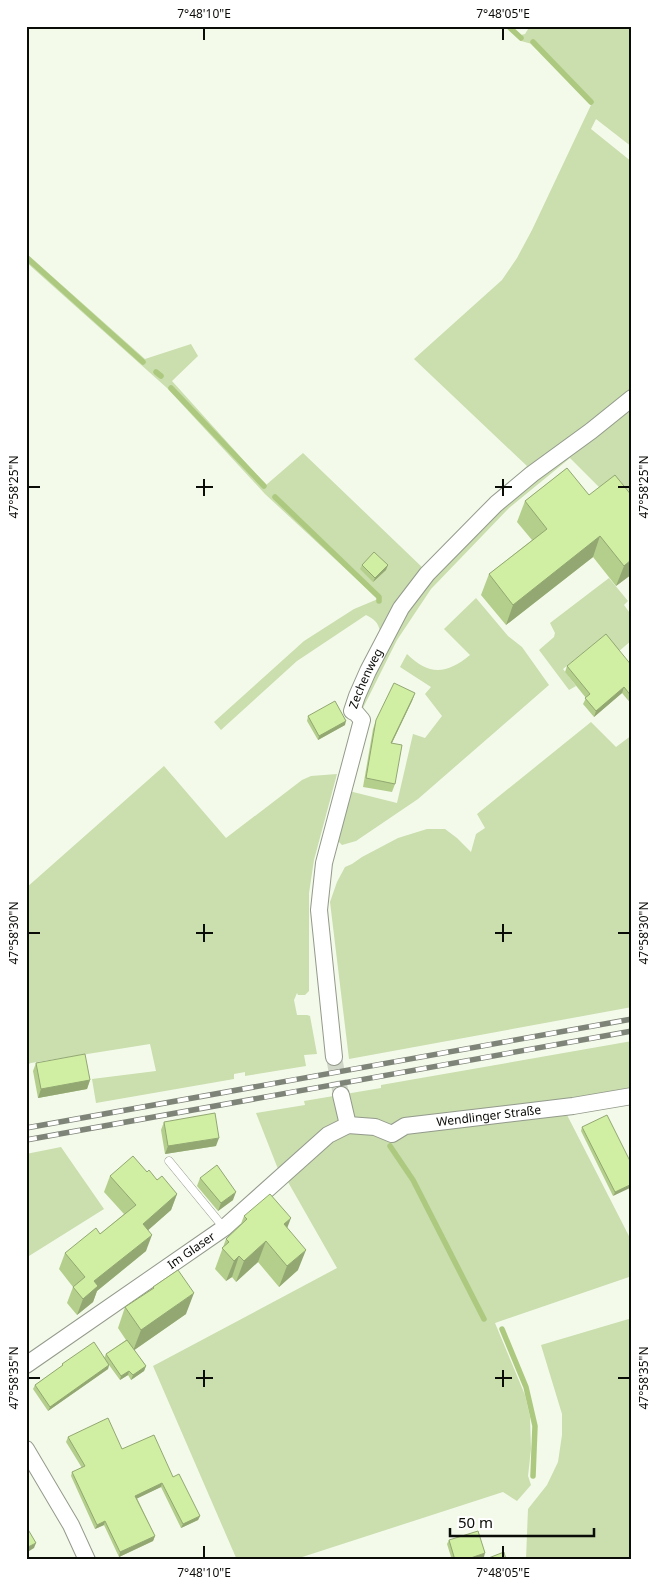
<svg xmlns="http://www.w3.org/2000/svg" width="658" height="1586" font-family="'Noto Sans',sans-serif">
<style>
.green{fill:#cadeae}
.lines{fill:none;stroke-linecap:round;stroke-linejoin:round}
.stream{stroke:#acc97f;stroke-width:5.5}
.minor-tunnel{stroke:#d0d6c8;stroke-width:16;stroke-dasharray:16 8;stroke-linecap:butt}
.service-casing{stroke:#939a8b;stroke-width:9}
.minor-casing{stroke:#939a8b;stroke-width:18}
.service{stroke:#fff;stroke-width:8}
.minor{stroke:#fff;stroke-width:16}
.rail-casing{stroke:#7f8479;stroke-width:5.5}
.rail{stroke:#fff;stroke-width:4;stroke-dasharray:11;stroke-linecap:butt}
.wall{fill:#b4ce8c}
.shaded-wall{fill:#92a772}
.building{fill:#d1efa3;stroke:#92a772}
.ticks{fill:none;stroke:#0a0c07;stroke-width:2}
.labels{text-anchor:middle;stroke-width:4;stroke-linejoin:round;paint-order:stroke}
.street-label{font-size:12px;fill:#0a0c07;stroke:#fff}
.neatline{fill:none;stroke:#0a0c07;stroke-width:2}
.ticks-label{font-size:12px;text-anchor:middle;fill:#0a0c07}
</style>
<rect width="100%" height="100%" fill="#f3faea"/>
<!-- green -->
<path class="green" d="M 505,26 L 511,26 L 521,35 L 525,34 L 530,26 L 632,26 L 632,147 L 596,119 L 591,129 L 632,162 L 632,515 L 600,488 L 570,458 L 509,508 L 431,589 L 397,640 L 363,708 L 361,708 L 380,631 C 378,622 374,619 366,615 L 297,661 L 221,730 L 214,722 L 304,641 L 354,609 L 378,599 L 265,494 L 167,388 L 26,262 L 26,253 L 145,359 L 191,344 L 198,356 L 172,381 L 266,485 L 303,453 L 424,569 L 527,466 L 414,359 L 502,280 L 517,258 L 532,230 L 591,105 L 532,44 L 521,41 Z
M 609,578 L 628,601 L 624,605 L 632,616 L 632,640 L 618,652 L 604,636 L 563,669 L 576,686 L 569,690 L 539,650 L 554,637 L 555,633 L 550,623 Z
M 476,598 L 508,636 L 522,647 L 549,685 L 418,799 L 356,841 L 342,845 L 338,841 L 349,791 L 397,803 L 413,734 L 425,738 L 442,716 L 425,694 L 431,687 L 400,667 L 407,654 C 429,676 447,674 470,655 L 444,629 Z
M 591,722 L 616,747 L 632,735 L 632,1007 L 349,1059 L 330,902 L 337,882 L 345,867 L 352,864 L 362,857 L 398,838 L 427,829 L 445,829 L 457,838 L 471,852 L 476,834 L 485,828 L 477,814 Z
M 164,766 L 226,838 L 302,780 L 311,776 L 337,774 L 314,860 L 309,893 L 309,991 L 305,995 L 298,995 L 297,993 L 294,1000 L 297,1015 L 307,1015 L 310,1016 L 317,1054 L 304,1055 L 306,1066 L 245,1076 L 245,1072 L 234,1074 L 234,1079 L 96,1103 L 92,1079 L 156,1071 L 150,1044 L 31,1063 L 26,1065 L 26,888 Z
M 632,1041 L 632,1101 L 566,1113 L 632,1242 L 632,1276 L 495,1323 L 525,1395 L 530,1417 L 531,1449 L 528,1476 L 531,1485 L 517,1501 L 503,1492 L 293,1560 L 237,1560 L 153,1366 L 337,1268 L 288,1182 L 278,1169 L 256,1113 L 305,1105 L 304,1101 L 381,1088 L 381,1085 Z
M 61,1147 L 104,1209 L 29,1256 L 26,1253 L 26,1154 Z
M 632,1318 L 632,1560 L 526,1560 L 528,1509 L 547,1485 L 558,1462 L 562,1435 L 562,1414 L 541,1345 Z"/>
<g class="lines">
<!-- stream -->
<path class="stream" d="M 508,26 L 521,38
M 533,42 L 591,102
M 26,257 L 143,362
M 156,372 L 161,376
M 171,388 L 264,486
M 275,497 L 379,597 L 379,601
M 390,1146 L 413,1180 L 484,1319
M 502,1329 L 526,1387 L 535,1426 L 533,1476"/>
<!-- minor-tunnel -->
<path class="minor-tunnel" d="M 334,1057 L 341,1095"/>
<!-- service casing -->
<g class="service-casing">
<path id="service" d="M 169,1161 L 224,1228"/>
</g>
<!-- minor casing -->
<g class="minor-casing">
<g id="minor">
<path id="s1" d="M 334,1057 L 319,910 L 324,863 L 362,720 L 356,713 L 352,711 L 357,696 L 368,671 L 401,608 L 427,574 L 496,504 L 532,474 L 591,431 L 632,398"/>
<path d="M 341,1095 L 348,1125"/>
<path id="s2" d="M 348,1125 L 375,1127 L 392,1134 L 405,1126 L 573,1106 L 632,1096"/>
<path id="s3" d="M 26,1365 L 224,1228 L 328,1135 L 348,1125"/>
<path d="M 26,1449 L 71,1525 L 87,1560"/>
</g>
</g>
<!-- service -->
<use href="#service" class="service"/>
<!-- minor -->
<use href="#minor" class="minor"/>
<!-- rail casing -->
<g class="rail-casing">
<path id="rail" d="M 26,1128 L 632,1019
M 26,1140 L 632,1031"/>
</g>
<!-- rail -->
<use href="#rail" class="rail"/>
</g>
<!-- wall -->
<path class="wall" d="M 567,468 L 632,574 L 616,586 L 593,557 L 506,625 L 481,595 L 489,574 L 532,540 L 517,522 L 525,501 Z
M 362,565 L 386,570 L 373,582 L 360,569 Z
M 567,666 L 632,666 L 632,705 L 622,693 L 594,717 L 583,704 L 586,698 L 565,672 Z
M 415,693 L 412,701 L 392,743 L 395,784 L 392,792 L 363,787 L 373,729 L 376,720 Z
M 308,716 L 345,725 L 318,740 L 307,721 Z
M 36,1063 L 90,1080 L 87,1089 L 38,1098 L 33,1071 Z
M 164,1122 L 216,1146 L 165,1154 L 161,1130 Z
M 582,1127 L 632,1165 L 613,1196 L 581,1131 Z
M 147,1172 L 177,1194 L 171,1210 L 148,1230 L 146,1251 L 97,1291 L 93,1302 L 77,1315 L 67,1303 L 73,1287 L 59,1269 L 65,1253 L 100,1234 L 124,1214 L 104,1192 L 110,1176 Z
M 200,1178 L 233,1200 L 218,1211 L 197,1186 Z
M 244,1216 L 287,1228 L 298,1270 L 279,1287 L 258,1262 L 236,1282 L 232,1277 L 226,1281 L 215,1269 L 226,1239 L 240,1226 Z
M 153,1287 L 186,1314 L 134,1350 L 146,1366 L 144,1371 L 131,1380 L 128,1375 L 120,1380 L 109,1365 L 108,1369 L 48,1411 L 33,1389 L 35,1385 L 62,1366 L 62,1364 L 104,1358 L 106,1354 L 126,1340 L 118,1328 L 125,1307 L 152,1289 Z
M 68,1437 L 122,1449 L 173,1477 L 200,1516 L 198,1520 L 181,1528 L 161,1487 L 137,1498 L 155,1536 L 153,1541 L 119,1557 L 104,1525 L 95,1529 L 71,1476 L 72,1472 L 82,1468 L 66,1442 Z
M 449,1540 L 484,1557 L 476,1560 L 452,1560 L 447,1544 Z"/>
<!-- shaded-wall -->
<path class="shaded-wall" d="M 600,536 L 593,557 L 506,625 L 513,605 Z
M 632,559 L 632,574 L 616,586 L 624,566 Z
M 388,565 L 386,570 L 373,582 L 375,578 Z
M 624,687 L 622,693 L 594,717 L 596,711 Z
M 415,693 L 412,701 L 388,751 L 391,743 Z
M 346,721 L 345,725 L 318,740 L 319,736 Z
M 90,1080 L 87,1089 L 38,1098 L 41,1089 Z
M 219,1138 L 216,1146 L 165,1154 L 168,1146 Z
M 632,1184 L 632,1187 L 613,1196 L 615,1192 Z
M 236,1192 L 233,1200 L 218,1211 L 221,1203 Z
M 177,1194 L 171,1210 L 137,1240 L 143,1224 Z
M 291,1218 L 283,1239 L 284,1224 Z
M 152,1235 L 146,1251 L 97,1291 L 93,1302 L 77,1315 L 83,1299 L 94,1281 Z
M 266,1241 L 258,1262 L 236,1282 L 244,1261 Z
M 306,1250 L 298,1270 L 279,1287 L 287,1266 Z
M 239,1256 L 232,1277 L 226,1281 L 234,1261 Z
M 194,1293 L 186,1314 L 133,1351 L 141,1330 Z
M 109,1365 L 108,1369 L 48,1411 L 50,1407 Z
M 146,1366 L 144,1371 L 131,1380 L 133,1375 Z
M 129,1371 L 128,1375 L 120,1380 L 121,1376 Z
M 162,1483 L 161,1487 L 134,1500 L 135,1496 Z
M 200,1516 L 198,1520 L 181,1528 L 183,1524 Z
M 105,1521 L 104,1525 L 95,1529 L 97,1525 Z
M 155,1536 L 153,1541 L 119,1557 L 120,1552 Z
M 36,1543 L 34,1548 L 26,1553 L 26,1548 Z
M 485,1553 L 484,1557 L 476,1560 L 465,1560 Z"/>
<!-- building -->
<path class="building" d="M 567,468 L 589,495 L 615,475 L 632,496 L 632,559 L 624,566 L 600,536 L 513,605 L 489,574 L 547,529 L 525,501 Z
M 374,552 L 388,565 L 375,578 L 362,565 Z
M 606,634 L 632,666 L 632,697 L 624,687 L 596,711 L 585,698 L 590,694 L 567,666 Z
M 394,683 L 415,693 L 391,743 L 402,745 L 395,784 L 366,778 L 376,720 Z
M 335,701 L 346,721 L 319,736 L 308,716 Z
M 85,1054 L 90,1080 L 41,1089 L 36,1063 Z
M 215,1113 L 219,1138 L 168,1146 L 164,1122 Z
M 607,1115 L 632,1165 L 632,1184 L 615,1192 L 582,1127 Z
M 133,1156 L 147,1172 L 149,1170 L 157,1180 L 162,1176 L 177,1194 L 143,1224 L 152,1235 L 94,1281 L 98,1286 L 83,1299 L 73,1287 L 85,1277 L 65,1253 L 96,1228 L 100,1234 L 136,1205 L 110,1176 Z
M 217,1165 L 236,1192 L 221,1203 L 200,1178 Z
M 270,1194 L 291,1218 L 284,1224 L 306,1250 L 287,1266 L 266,1241 L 244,1261 L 239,1256 L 234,1261 L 222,1248 L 229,1242 L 226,1239 L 247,1219 L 244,1216 Z
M 178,1270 L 194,1293 L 141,1330 L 125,1307 L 154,1288 L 153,1287 Z
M 127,1340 L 146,1366 L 133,1375 L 129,1371 L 121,1376 L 106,1354 Z
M 94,1342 L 109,1365 L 50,1407 L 35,1385 L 63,1365 L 62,1364 Z
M 108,1418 L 122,1449 L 154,1435 L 173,1477 L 179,1474 L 200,1516 L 183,1524 L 162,1483 L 135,1496 L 155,1536 L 120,1552 L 105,1521 L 97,1525 L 72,1472 L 85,1466 L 68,1437 Z
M 26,1526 L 36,1543 L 26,1548 Z
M 478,1531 L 485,1553 L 465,1560 L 455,1560 L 449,1540 Z
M 504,1552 L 506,1560 L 486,1560 L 486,1559 Z"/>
<!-- ticks -->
<path class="ticks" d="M 204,28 L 204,40M 503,28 L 503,40M 204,479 L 204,496M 503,479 L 503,496M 28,487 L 40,487M 196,487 L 213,487M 495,487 L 512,487M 618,487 L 630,487M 204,924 L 204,942M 503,924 L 503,942M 28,933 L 40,933M 196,933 L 213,933M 495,933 L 512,933M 618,933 L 630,933M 204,1370 L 204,1387M 503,1370 L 503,1387M 28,1378 L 40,1378M 196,1378 L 213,1378M 495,1378 L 512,1378M 618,1378 L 630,1378M 204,1546 L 204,1558M 503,1546 L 503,1558"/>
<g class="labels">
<!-- street labels -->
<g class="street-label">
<text dy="4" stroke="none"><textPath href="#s1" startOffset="392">Zechenweg</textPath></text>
<text dy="4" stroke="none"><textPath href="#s2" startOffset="145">Wendlinger Straße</textPath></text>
<text dy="4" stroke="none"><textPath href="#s3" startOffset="201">Im Glaser</textPath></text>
</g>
</g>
<!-- border -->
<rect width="658" height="1586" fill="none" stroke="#ffffff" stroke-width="55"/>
<!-- scale -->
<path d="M450 1528v8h144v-8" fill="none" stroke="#0a0c07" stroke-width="2.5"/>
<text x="458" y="1528" font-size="15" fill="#0a0c07" stroke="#ffffff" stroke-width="4" paint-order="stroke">50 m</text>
<rect x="28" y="28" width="602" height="1530" class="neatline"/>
<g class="ticks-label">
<text x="204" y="18">7°48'10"E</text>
<text x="503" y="18">7°48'05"E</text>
<text transform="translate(14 487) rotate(-90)" y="4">47°58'25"N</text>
<text transform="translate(644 487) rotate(-90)" y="4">47°58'25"N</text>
<text transform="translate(14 933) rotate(-90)" y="4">47°58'30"N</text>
<text transform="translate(644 933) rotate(-90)" y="4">47°58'30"N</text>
<text transform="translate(14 1378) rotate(-90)" y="4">47°58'35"N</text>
<text transform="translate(644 1378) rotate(-90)" y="4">47°58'35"N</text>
<text x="204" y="1577">7°48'10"E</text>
<text x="503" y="1577">7°48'05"E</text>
</g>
</svg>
